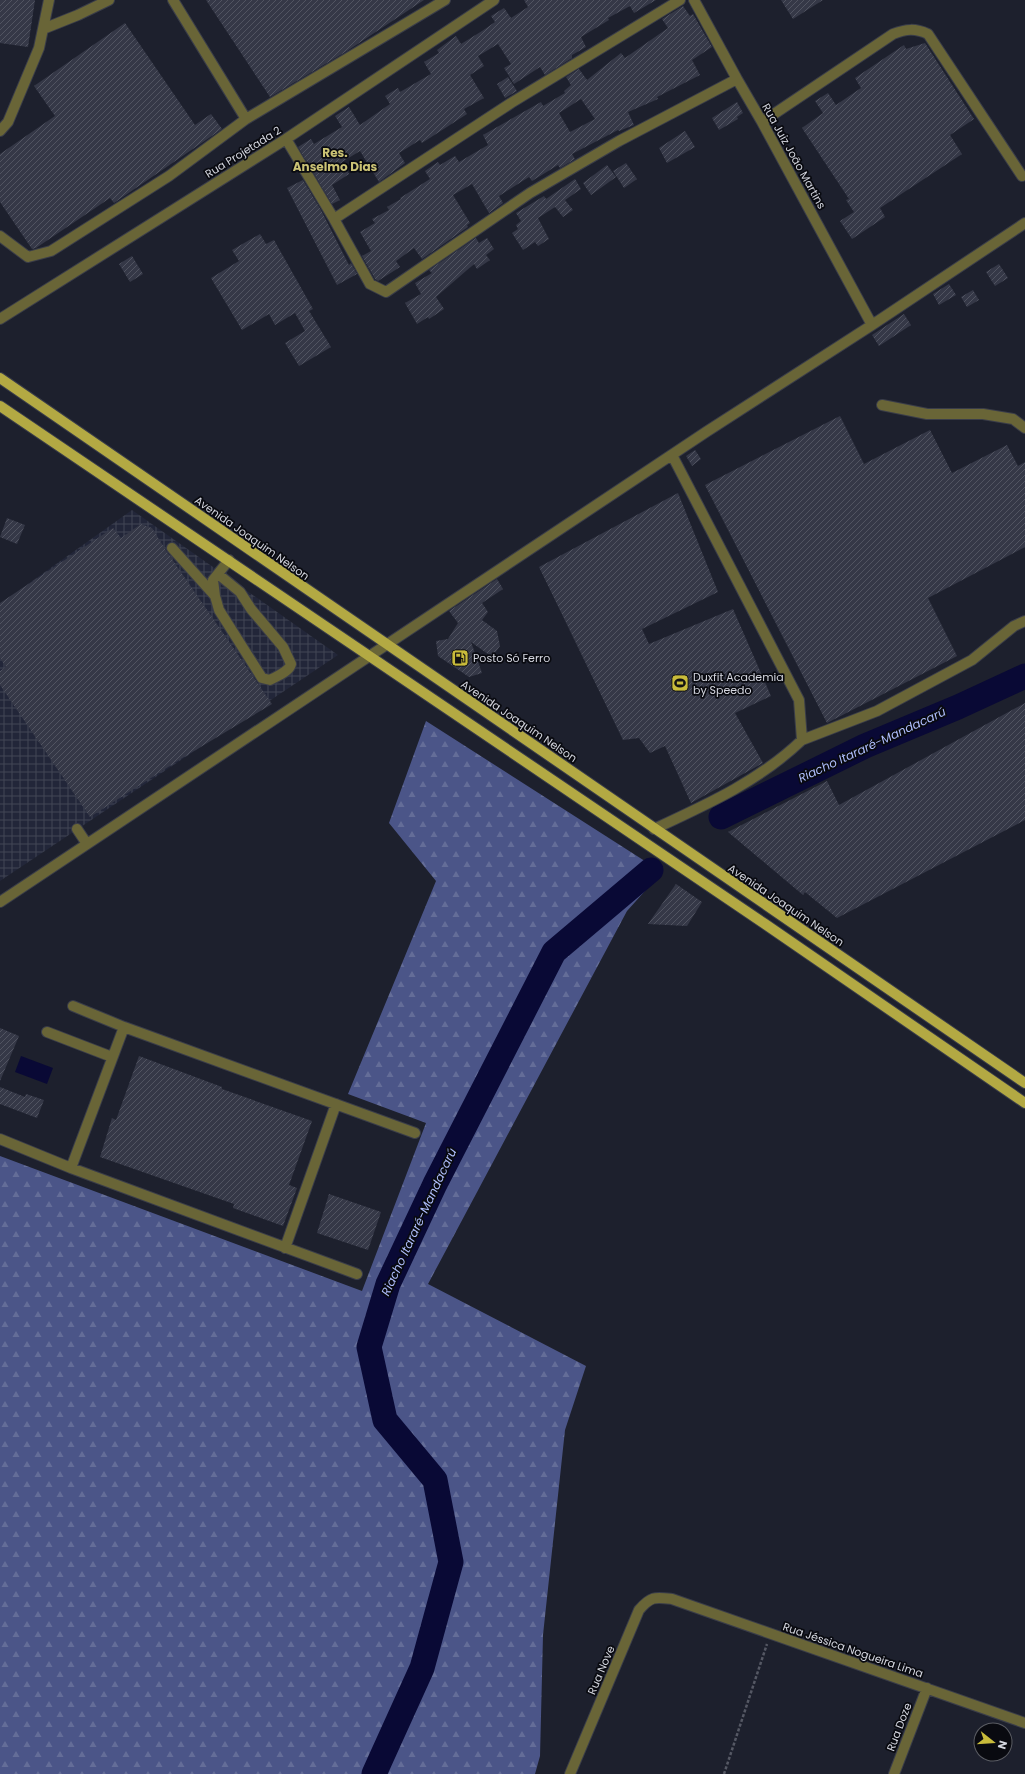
<svg xmlns="http://www.w3.org/2000/svg" width="1025" height="1774" font-family="Poppins,sans-serif">
<style>
.industrial{fill:url(#industrial-grid)}
.forest{fill:url(#forest-firs)}
.water{fill:#090935}
.lines{fill:none;stroke-linecap:round;stroke-linejoin:round}
.river{stroke:#090935;stroke-width:25}
.building{fill:url(#building-hatch);fill-rule:evenodd}
.minor-casing{stroke:#3a3d49;stroke-width:12}
.major-casing{stroke:#3a3d49;stroke-width:12}
.path{stroke:#555864;stroke-width:2.5;stroke-dasharray:3 2;stroke-linecap:butt}
.minor{stroke:#696537;stroke-width:10}
.major{stroke:#b3a943;stroke-width:10}
.labels{text-anchor:middle;stroke-width:3.5;stroke-linejoin:round;paint-order:stroke}
.street-label{font-size:11px;fill:#d4d6df;stroke:#090a10}
.poi-label{font-size:11px;fill:#d4d6df;stroke:#090a10;text-anchor:start}
.neighbourhood-label{font-size:12px;font-weight:bold;fill:#cbc375;stroke:#090a10}
.water-label{font-size:12px;font-style:italic;fill:#afbefd;stroke:#090a10}
</style>
<defs>
<pattern id="industrial-grid" width="8" height="8" patternUnits="userSpaceOnUse"><rect width="8" height="8" fill="#222639"/><path d="M0 4h8M4 0v8" fill="none" stroke="#414555"/></pattern>
<pattern id="forest-firs" width="22" height="20" patternUnits="userSpaceOnUse"><rect width="22" height="20" fill="#4b5588"/><path d="M5 1l3.5 6h-7zM16 11l3.5 6h-7z" fill="#646d98"/></pattern>
<pattern id="building-hatch" width="6" height="6" patternUnits="userSpaceOnUse"><rect width="6" height="6" fill="#353847"/><path d="M-1 1l2-2M0 6l6-6M5 7l2-2" fill="none" stroke="#515461"/></pattern>
</defs>
<rect width="100%" height="100%" fill="#1d202d"/>
<!-- industrial -->
<path class="industrial" d="M 132,510 L 338,655 L 0,881 L 0,604 Z"/>
<!-- forest -->
<path class="forest" d="M 426,721 L 662,872 L 627,911 L 428,1284 L 586,1366 L 565,1430 L 543,1635 L 540,1756 L 535,1774 L 0,1774 L 0,1156 L 362,1291 L 426,1123 L 348,1094 L 436,881 L 389,823 Z"/>
<!-- water -->
<path class="water" d="M 21,1056 L 53,1068 L 47,1084 L 15,1072 Z"/>
<g class="lines">
<!-- river -->
<path class="river" d="M 721,817 L 865,746 L 958,707 L 1025,676
M 374,1774 L 422,1668 L 451,1562 L 435,1480 L 385,1420 L 369,1347 L 388,1284 L 435,1184 L 554,952 L 651,870"/>
</g>
<!-- building -->
<path class="building" d="M 0,0 L 35,0 L 28,47 L 0,43 Z
M 206,0 L 424,0 L 347,51 L 270,97 Z
M 524,0 L 656,0 L 634,13 L 630,6 L 608,18 L 609,20 L 581,37 L 586,47 L 572,55 L 572,58 L 545,75 L 540,67 L 514,84 L 504,68 L 511,64 L 498,44 L 478,56 L 484,66 L 470,75 L 484,98 L 464,109 L 467,114 L 422,143 L 420,140 L 399,153 L 405,163 L 379,182 L 360,151 L 342,162 L 349,174 L 332,185 L 340,200 L 332,204 L 298,147 L 311,139 L 314,144 L 342,127 L 335,116 L 349,107 L 360,125 L 390,104 L 385,96 L 398,88 L 400,92 L 431,74 L 424,62 L 439,53 L 437,50 L 456,36 L 461,44 L 482,31 L 495,22 L 491,16 L 504,8 L 511,18 L 528,7 Z
M 781,0 L 823,0 L 793,19 Z
M 683,6 L 690,16 L 693,14 L 712,47 L 692,60 L 700,75 L 657,97 L 658,99 L 628,112 L 634,125 L 619,131 L 618,130 L 572,154 L 575,159 L 560,168 L 558,165 L 532,181 L 529,177 L 499,196 L 503,203 L 489,213 L 472,184 L 453,195 L 470,223 L 467,225 L 468,227 L 422,259 L 414,248 L 396,261 L 400,267 L 378,281 L 375,279 L 362,256 L 371,251 L 360,232 L 375,223 L 372,219 L 389,210 L 387,207 L 401,199 L 400,198 L 430,179 L 425,171 L 438,162 L 440,165 L 455,156 L 459,162 L 488,145 L 483,135 L 541,102 L 543,106 L 565,93 L 564,91 L 571,85 L 566,77 L 579,69 L 587,80 L 621,53 L 625,58 L 668,28 L 662,19 ZM 581,99 L 595,119 L 570,132 L 559,113 Z
M 125,23 L 195,125 L 211,114 L 222,129 L 114,203 L 110,198 L 36,248 L 32,249 L 0,202 L 0,154 L 55,116 L 34,86 Z
M 925,43 L 974,119 L 950,135 L 962,154 L 880,208 L 885,217 L 852,239 L 840,221 L 854,212 L 846,200 L 849,199 L 802,128 L 823,113 L 815,101 L 828,93 L 836,105 L 861,88 L 855,78 L 904,45 L 906,49 Z
M 508,77 L 517,91 L 505,98 L 497,84 Z
M 737,102 L 743,113 L 737,117 L 738,119 L 719,130 L 712,118 Z
M 685,131 L 695,147 L 667,163 L 659,148 Z
M 626,163 L 637,179 L 624,188 L 613,171 Z
M 607,165 L 616,177 L 591,195 L 583,183 Z
M 575,179 L 581,189 L 565,200 L 573,210 L 563,217 L 555,207 L 538,218 L 549,239 L 538,246 L 535,242 L 523,250 L 512,233 L 518,229 L 516,225 L 521,221 L 516,213 L 544,196 L 546,199 Z
M 303,180 L 321,210 L 349,265 L 351,263 L 357,274 L 337,285 L 287,188 Z
M 260,234 L 266,244 L 274,240 L 313,309 L 309,311 L 331,347 L 299,366 L 285,343 L 305,331 L 295,313 L 275,325 L 269,314 L 242,330 L 211,278 L 239,261 L 232,250 Z
M 476,238 L 479,243 L 487,238 L 494,249 L 486,255 L 490,260 L 477,269 L 474,264 L 436,297 L 444,309 L 429,319 L 428,317 L 417,324 L 405,303 L 421,294 L 415,283 L 432,273 L 429,270 Z
M 132,256 L 143,274 L 130,282 L 119,264 Z
M 999,264 L 1008,278 L 995,286 L 986,272 Z
M 949,284 L 956,295 L 939,305 L 933,294 Z
M 973,290 L 979,300 L 967,307 L 961,297 Z
M 904,314 L 911,325 L 879,346 L 872,335 Z
M 840,416 L 864,464 L 930,430 L 952,473 L 1007,445 L 1018,466 L 1025,462 L 1025,547 L 928,598 L 957,656 L 827,723 L 705,485 Z
M 695,450 L 701,459 L 692,466 L 686,456 Z
M 678,493 L 718,592 L 642,629 L 649,644 L 733,609 L 771,696 L 735,713 L 763,763 L 691,803 L 665,746 L 650,753 L 639,738 L 623,740 L 539,567 Z
M 7,518 L 25,525 L 17,544 L 0,537 Z
M 141,524 L 152,528 L 167,552 L 272,704 L 179,760 L 90,817 L 0,685 L 0,671 L 6,667 L 0,658 L 0,603 L 113,528 L 121,538 Z
M 497,579 L 503,589 L 482,603 L 488,612 L 482,620 L 497,631 L 500,646 L 492,657 L 471,642 L 482,673 L 469,677 L 438,656 L 436,641 L 448,639 L 458,623 L 449,611 Z
M 1025,703 L 1025,820 L 837,918 L 805,892 L 803,895 L 728,832 L 827,781 L 839,805 Z
M 676,884 L 702,902 L 687,926 L 648,924 Z
M 0,1028 L 19,1036 L 0,1081 Z
M 139,1056 L 222,1087 L 222,1089 L 312,1121 L 289,1185 L 297,1188 L 283,1226 L 233,1208 L 234,1204 L 100,1157 L 112,1118 L 116,1120 Z
M 0,1087 L 25,1097 L 26,1094 L 44,1100 L 37,1118 L 0,1104 Z
M 329,1194 L 381,1212 L 368,1250 L 317,1233 Z"/>
<g class="lines">
<!-- minor casing -->
<g class="minor-casing">
<path id="minor" d="M 173,0 L 246,119
M 694,0 L 737,79 L 762,122 L 872,325
M 43,29 L 78,15 L 109,0
M 762,122 L 893,34 C 906,29 915,28 928,34 L 1022,176
M 0,131 L 8,122 L 39,48 L 49,0
M 286,139 L 334,219 L 370,284 L 386,292 L 530,193 L 619,141 L 737,79
M 334,219 L 511,103 L 680,0
M 0,236 L 28,257 L 51,251 L 169,176 L 246,119 L 445,0
M 0,319 L 286,139 L 494,0
M 882,405 L 927,414 L 983,414 L 1013,419 L 1025,428
M 172,548 L 215,596
M 218,574 L 240,592 L 251,609 L 283,647 L 291,664 C 289,672 277,676 270,680 L 262,678 L 219,610 L 215,596 L 213,580 L 229,560
M 802,740 L 877,711 L 972,660 L 1014,626 L 1025,621
M 77,829 L 87,844
M 654,829 C 708,804 759,781 802,740 L 799,700 L 672,455
M 0,902 L 706,432 L 872,325 L 1025,223
M 73,1006 L 124,1027
M 47,1032 L 112,1057
M 0,1139 L 71,1168 L 124,1027 L 415,1133
M 71,1168 L 357,1274
M 285,1248 L 336,1104
M 570,1774 L 639,1610 C 651,1596 655,1597 672,1599 L 1025,1723
M 894,1774 L 927,1688"/>
</g>
<!-- major casing -->
<g class="major-casing">
<path id="major" d="M 0,378 L 1025,1083
M 0,406 L 765,924 L 1025,1103"/>
</g>
<!-- path -->
<path class="path" d="M 724,1774 L 767,1644"/>
<!-- minor -->
<use href="#minor" class="minor"/>
<!-- major -->
<use href="#major" class="major"/>
</g>
<!-- icons -->
<defs>
<g id="fuel-square" transform="scale(0.9)"><rect x="-9" y="-9" width="18" height="18" rx="4" fill="#c8bb3b" stroke="#090a10"/><path d="M-5.5-6h7V0h2V4h1.3V-2.5L3-4.5l.8-.8L6-3V5H2.5V1h-1V6h-7ZM-4.2-4.7v3.2H.2V-4.7Z" fill="#111"/></g>
<g id="stadium-square" transform="scale(0.9)"><rect x="-9" y="-9" width="18" height="18" rx="4" fill="#c8bb3b" stroke="#090a10"/><path d="M0-5a6.5 5 0 1 0 0 10a6.5 5 0 1 0 0-10ZM-3.5-1.8h7v3.6h-7Z" fill="#111"/></g>
</defs>
<g fill-rule="evenodd">
<use href="#fuel-square" x="460" y="658"/>
<use href="#stadium-square" x="680" y="683"/>
</g>
<g class="labels">
<!-- street labels -->
<g class="street-label">
<text transform="translate(243 152) rotate(-32)" y="4">Rua Projetada 2</text>
<text transform="translate(794 156) rotate(61)" y="4">Rua Juiz João Martins</text>
<text transform="translate(252 538) rotate(35)" y="4">Avenida Joaquim Nelson</text>
<text transform="translate(519 721) rotate(34)" y="4">Avenida Joaquim Nelson</text>
<text transform="translate(786 905) rotate(34)" y="4">Avenida Joaquim Nelson</text>
<text transform="translate(853 1650) rotate(19)" y="4">Rua Jéssica Nogueira Lima</text>
<text transform="translate(601 1670) rotate(-67)" y="4">Rua Nove</text>
<text transform="translate(899 1727) rotate(-69)" y="4">Rua Doze</text>
</g>
<!-- poi labels -->
<g class="poi-label">
<text x="473" y="662">Posto Só Ferro</text>
<text x="693" y="681">Duxfit Academia<tspan x="693" dy="13">by Speedo</tspan></text>
</g>
<!-- neighbourhood labels -->
<g class="neighbourhood-label">
<text x="335" y="157">Res.<tspan x="335" dy="14">Anselmo Dias</tspan></text>
</g>
<!-- water labels -->
<g class="water-label">
<text transform="translate(872 745) rotate(-25)" y="4">Riacho Itararé-Mandacarú</text>
<text transform="translate(419 1222) rotate(-65)" y="4">Riacho Itararé-Mandacarú</text>
</g>
</g>
<!-- north arrow -->
<g transform="translate(993 1742) rotate(107)"><circle r="19" fill="#090a10" stroke="#5a5c63"/>
<path d="M0-3L7 15L0 10L-7 15Z" fill="#c8bb3b"/>
<text y="-6" font-size="11" font-weight="bold" text-anchor="middle" fill="#d4d6df">N</text>
</g>
</svg>
